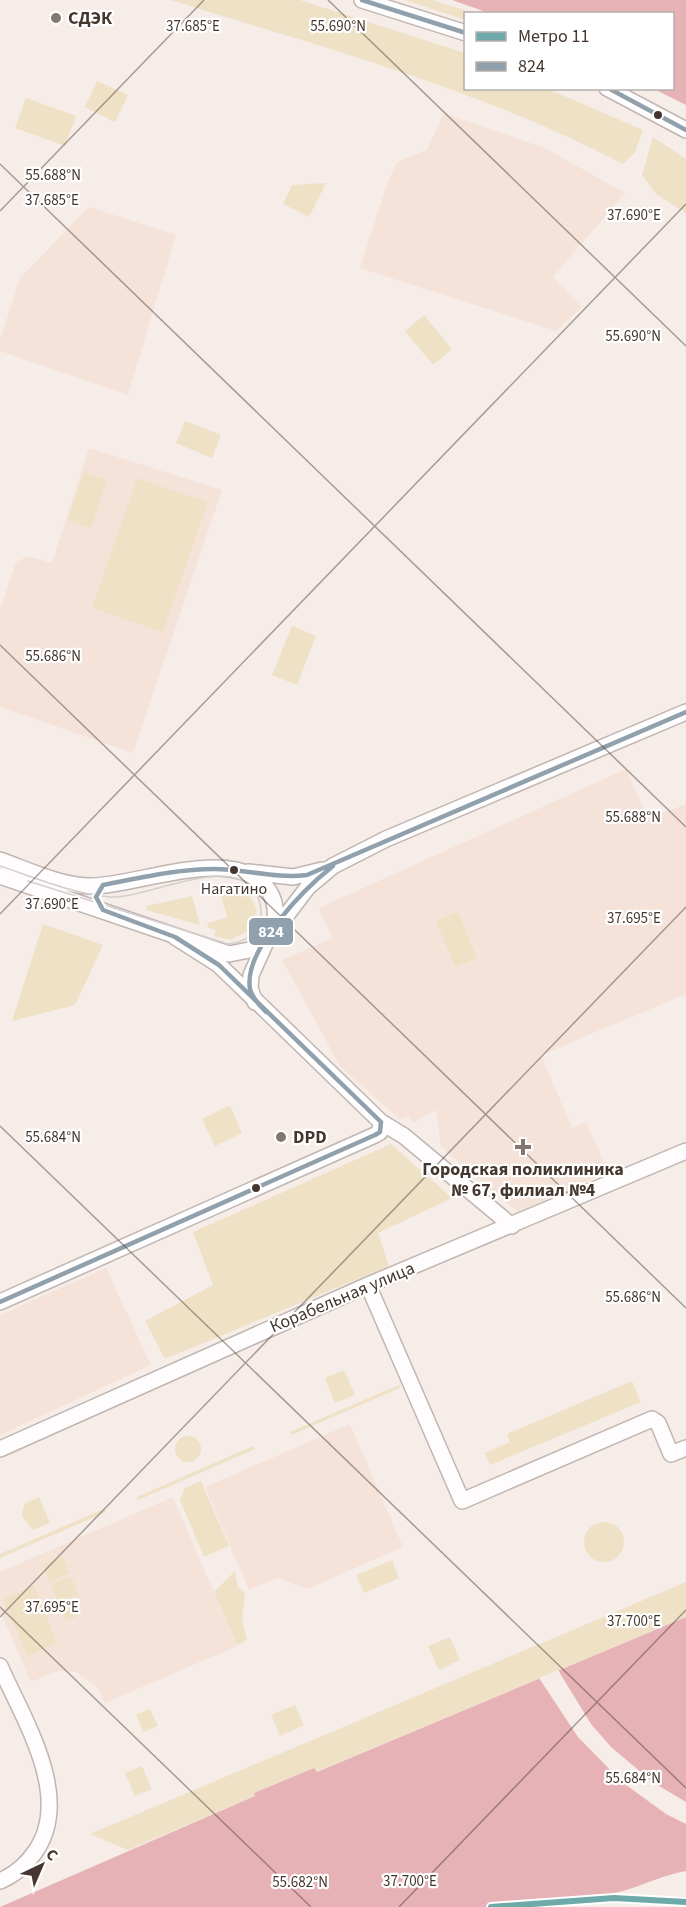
<svg xmlns="http://www.w3.org/2000/svg" width="686" height="1907" font-family="'Source Sans 3',sans-serif">
<style>
.built{fill:#f5e3da}
.green{fill:#efe1c6}
.water{fill:#e7b2b5}
.pier{fill:#f6ede9}
.lines{fill:none;stroke-linecap:round;stroke-linejoin:round}
.minor-casing{stroke:#c0b5b0;stroke-width:18}
.minor{stroke:#fefcfc;stroke-width:15}
.tram{stroke:#d1cecd;stroke-width:1.5}
.bus-1-casing{stroke:#fff;stroke-width:9}
.bus-1{stroke:#90a0ac;stroke-width:4.5}
.metro-1-casing{stroke:#fff;stroke-width:10}
.metro-1{stroke:#6eaaaa;stroke-width:6}
.ticks{fill:none;stroke:#45372f;stroke-width:1.5;stroke-opacity:0.45}
.poi-dot{fill:#837770;stroke:#fff;stroke-width:2}
.bus-dot{fill:#45372f;stroke:#fff;stroke-width:2}
.labels{text-anchor:middle;stroke-width:4.5;stroke-linejoin:round;paint-order:stroke}
.bus-label{font-size:16px;fill:#45372f;stroke:#fff}
.poi-label{font-size:18px;font-weight:bold;fill:#45372f;stroke:#fff;text-anchor:start}
.street-label{font-size:18px;fill:#45372f;stroke:#fff}
.ticks-label{font-size:15px;text-anchor:middle;fill:#45372f;stroke:#fff;stroke-width:4.5;stroke-linejoin:round;paint-order:stroke}
.line-badge{stroke:#fff;stroke-width:2}
.badge-label{font-size:16px;text-anchor:middle;font-weight:bold;fill:#fff}
</style>
<rect width="100%" height="100%" fill="#f6ede9"/>
<!-- built -->
<path class="built" d="M 444,113 L 547,149 L 625,193 L 553,277 L 582,307 L 556,331 L 360,268 L 387,184 L 397,162 L 427,150 Z
M 89,207 L 176,235 L 128,395 L 0,351 L 0,340 L 20,278 Z
M 89,448 L 222,490 L 133,753 L 0,707 L 0,610 L 16,562 L 28,556 L 52,563 Z
M 626,769 L 648,819 L 686,804 L 686,994 L 541,1055 L 572,1128 L 586,1122 L 608,1172 L 518,1212 L 441,1147 L 436,1110 L 413,1123 L 408,1116 L 399,1119 L 340,1066 L 282,960 L 332,938 L 319,908 Z
M 106,1268 L 151,1365 L 0,1435 L 0,1315 Z
M 350,1424 L 403,1547 L 307,1589 L 278,1578 L 249,1590 L 205,1487 Z
M 173,1497 L 237,1646 L 105,1703 L 97,1687 L 76,1672 L 58,1671 L 31,1682 L 0,1611 L 0,1572 Z"/>
<!-- green -->
<path class="green" d="M 171,0 L 300,0 L 465,53 L 466,88 L 548,89 L 643,130 L 635,152 L 623,164 C 480,89 324,48 171,0 Z
M 405,0 L 432,0 L 473,13 L 466,14 L 465,20 Z
M 97,81 L 128,95 L 115,122 L 85,107 Z
M 26,98 L 76,116 L 65,146 L 15,128 Z
M 653,137 L 686,159 L 686,213 L 656,194 L 642,175 Z
M 326,183 L 309,217 L 283,204 L 292,185 Z
M 424,315 L 452,349 L 433,365 L 405,331 Z
M 185,421 L 221,435 L 212,458 L 176,443 Z
M 84,472 L 107,480 L 91,528 L 68,520 Z
M 137,478 L 208,502 L 163,632 L 92,608 Z
M 292,626 L 316,636 L 297,685 L 272,675 Z
M 229,885 L 247,891 L 257,910 L 251,929 L 231,940 L 214,936 L 216,931 L 207,927 L 208,923 L 227,917 L 220,891 L 228,890 Z
M 192,896 L 200,925 L 146,910 L 146,906 Z
M 458,912 L 477,958 L 455,967 L 436,921 Z
M 43,924 L 103,945 L 75,1005 L 12,1021 Z
M 230,1105 L 242,1133 L 215,1146 L 202,1119 Z
M 391,1144 L 452,1198 L 378,1233 L 389,1266 L 165,1359 L 145,1321 L 213,1285 L 193,1232 Z
M 344,1370 L 355,1395 L 335,1403 L 325,1378 Z
M 632,1381 L 641,1402 L 490,1465 L 485,1453 L 510,1442 L 507,1434 Z
M 399,1385 L 400,1388 L 291,1435 L 290,1432 Z
M175 1449a13 13 0 1 1 26 0a13 13 0 1 1-26 0Z
M 253,1446 L 255,1449 L 138,1500 L 137,1497 Z
M 201,1481 L 229,1546 L 204,1557 L 180,1500 L 185,1488 Z
M 39,1497 L 50,1523 L 33,1530 L 22,1516 L 24,1504 Z
M 104,1509 L 106,1512 L 0,1558 L 0,1554 Z
M584 1542a20 20 0 1 1 40 0a20 20 0 1 1-40 0Z
M 63,1557 L 70,1573 L 50,1582 L 43,1565 Z
M 392,1560 L 399,1578 L 364,1593 L 356,1575 Z
M 235,1571 L 238,1587 L 245,1594 L 242,1621 L 247,1640 L 237,1645 L 214,1592 Z
M 71,1576 L 78,1594 L 58,1602 L 51,1584 Z
M 686,1582 L 686,1617 L 316,1772 L 314,1768 L 254,1793 L 255,1796 L 128,1850 L 90,1834 Z
M 34,1586 L 57,1643 L 27,1656 L 3,1599 Z
M 71,1599 L 78,1616 L 66,1621 L 59,1604 Z
M 450,1637 L 460,1660 L 439,1670 L 428,1646 Z
M 295,1705 L 304,1725 L 280,1736 L 271,1715 Z
M 150,1709 L 158,1726 L 143,1732 L 136,1715 Z
M 142,1766 L 152,1789 L 135,1796 L 125,1773 Z"/>
<!-- water -->
<path class="water" d="M 452,0 L 686,0 L 686,105 L 654,89 L 672,88 L 672,14 L 489,13 Z
M 686,1617 L 686,1871 C 663,1875 644,1885 623,1891 C 601,1897 579,1899 558,1907 L 0,1907 L 255,1796 L 254,1793 L 314,1768 L 317,1772 Z"/>
<!-- pier -->
<path class="pier" d="M 558,1670 L 591,1724 L 611,1747 L 654,1783 L 686,1802 L 686,1824 L 666,1814 L 622,1782 L 578,1737 L 539,1678 Z"/>
<g class="lines">
<!-- minor casing -->
<g class="minor-casing">
<path id="minor" d="M 362,0 L 466,33
M 607,88 L 686,130
M 0,860 C 28,870 59,885 88,886 C 135,888 236,841 269,891 C 277,904 277,917 272,930
M 248,872 L 293,877 L 322,870
M 0,876 L 229,954 L 254,949 L 266,942
M 175,937 L 219,965 L 381,1122 L 404,1136 L 512,1226
M 255,1002 L 250,988 L 251,975 L 266,942 L 308,887 L 333,866 L 386,839 L 686,712
M 368,1285 L 462,1501 L 652,1419 L 658,1423 L 671,1454 L 686,1448
M 0,1302 L 375,1135 L 380,1132 L 381,1122
M 0,1449 L 368,1285 L 686,1151
M 0,1666 C 23,1719 74,1797 35,1852 C 26,1865 14,1875 0,1881"/>
</g>
<!-- minor -->
<use href="#minor" class="minor"/>
<!-- tram -->
<path class="tram" d="M 0,866 C 36,878 73,894 110,897 C 146,900 241,847 259,900 C 262,911 263,922 256,931 C 248,940 239,943 228,944 L 28,881"/>
<!-- bus-1 casing -->
<g class="bus-1-casing">
<path id="bus-1" d="M 362,0 L 466,33
M 608,88 L 686,130
M 266,1012 C 260,1006 252,998 250,989 C 243,950 305,888 333,866
M 381,1122 L 219,965 L 175,937 L 103,910 L 96,897 L 103,885 C 140,878 177,869 214,869 C 245,869 276,879 307,875 L 686,712
M 0,1302 L 375,1135 L 380,1132 L 381,1122"/>
</g>
<!-- bus-1 -->
<use href="#bus-1" class="bus-1"/>
<!-- metro-1 casing -->
<g class="metro-1-casing">
<path id="metro-1" d="M 491,1907 L 614,1898 L 686,1902"/>
</g>
<!-- metro-1 -->
<use href="#metro-1" class="metro-1"/>
</g>
<!-- ticks -->
<path class="ticks" d="M 328,0 L 686,346M 0,164 L 686,827M 0,211 L 204,0M 0,645 L 686,1308M 0,914 L 686,204M 0,1126 L 686,1788M 0,1607 L 311,1907M 0,1617 L 686,907M 399,1907 L 686,1610"/>
<!-- markers -->
<g class="poi-dot">
<circle cx="56" cy="18" r="6"/>
<circle cx="281" cy="1137" r="6"/>
<path d="M520 1138h6v6h6v6h-6v6h-6v-6h-6v-6h6z"/>
</g>
<g class="bus-dot">
<circle cx="658" cy="115" r="5"/>
<circle cx="234" cy="870" r="5"/>
<circle cx="256" cy="1188" r="5"/>
</g>
<g class="labels">
<!-- bus labels -->
<g class="bus-label">
<text x="234" y="894">Нагатино</text>
</g>
<!-- poi labels -->
<g class="poi-label">
<text x="68" y="24">СДЭК</text>
<text x="293" y="1143">DPD</text>
<text x="523" y="1175" text-anchor="middle">Городская поликлиника<tspan x="523" dy="21">№ 67, филиал №4</tspan></text>
</g>
<!-- street labels -->
<g class="street-label">
<text transform="translate(342 1297) rotate(-23)" y="6">Корабельная улица</text>
</g>
</g>
<g class="ticks-label">
<text x="338" y="31">55.690°N</text>
<text x="193" y="31">37.685°E</text>
<text x="53" y="180">55.688°N</text>
<text x="52" y="205">37.685°E</text>
<text x="634" y="220">37.690°E</text>
<text x="633" y="341">55.690°N</text>
<text x="53" y="661">55.686°N</text>
<text x="633" y="822">55.688°N</text>
<text x="52" y="909">37.690°E</text>
<text x="634" y="923">37.695°E</text>
<text x="53" y="1142">55.684°N</text>
<text x="633" y="1302">55.686°N</text>
<text x="52" y="1612">37.695°E</text>
<text x="634" y="1626">37.700°E</text>
<text x="633" y="1783">55.684°N</text>
<text x="410" y="1886">37.700°E</text>
<text x="300" y="1887">55.682°N</text>
</g>
<rect class="line-badge" x="248" y="917" width="46" height="29" rx="6" fill="#90a0ac"/>
<g class="badge-label">
<text x="271" y="937">824</text>
</g>
<!-- legend -->
<rect x="464" y="12" width="210" height="78" fill="#ffffff" stroke="#b5afac" stroke-width="1.5"/>
<rect x="476" y="32" width="30" height="9" fill="#6eaaaa" stroke="#b5afac" stroke-width="1.5"/>
<text x="518" y="42" font-size="18" fill="#45372f">Метро 11</text>
<rect x="476" y="62" width="30" height="9" fill="#90a0ac" stroke="#b5afac" stroke-width="1.5"/>
<text x="518" y="72" font-size="18" fill="#45372f">824</text>
<!-- north arrow -->
<g transform="translate(42 1865) rotate(44)" stroke="#ffffff" stroke-width="4.5" paint-order="stroke">
<path d="M0-4.5L10 22L0 15L-10 22Z" fill="#45372f"/>
<text y="-9" font-size="16" font-weight="bold" text-anchor="middle" fill="#45372f">С</text>
</g>
</svg>
